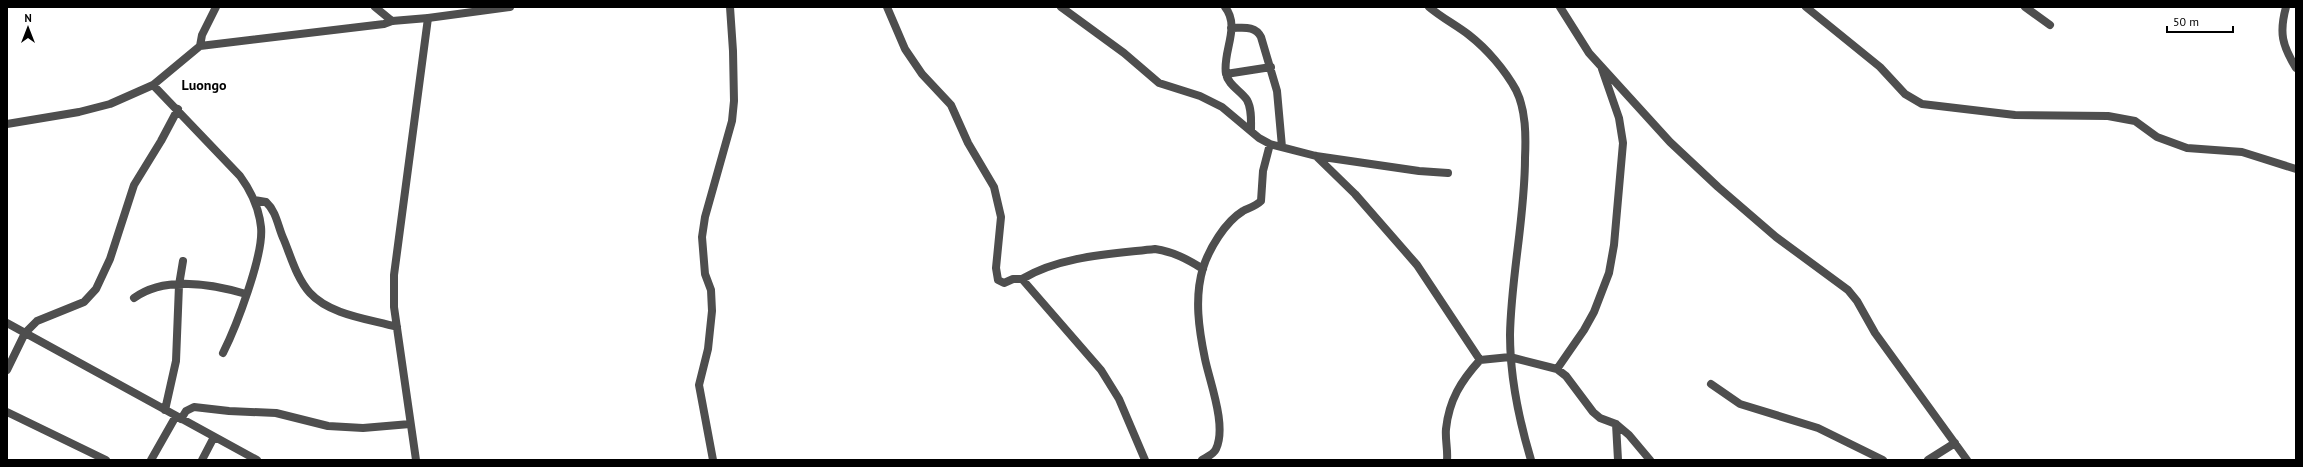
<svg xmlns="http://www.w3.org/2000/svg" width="2303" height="467" font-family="'PT Sans',sans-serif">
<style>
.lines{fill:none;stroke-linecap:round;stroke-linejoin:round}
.minor{stroke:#4e4e4e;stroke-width:8}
.tertiary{stroke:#4e4e4e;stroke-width:8}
.labels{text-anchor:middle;stroke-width:3;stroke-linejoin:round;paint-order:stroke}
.quarter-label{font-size:14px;font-weight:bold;fill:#000;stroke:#fff}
</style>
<rect width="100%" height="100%" fill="#fff"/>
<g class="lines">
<!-- minor -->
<path class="minor" d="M 887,7 L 905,49 L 922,74 L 951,105 L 968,143 L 994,187 L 1001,217 L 996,268 L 998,280 L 1004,283 L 1013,279 L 1022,279 L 1101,370 L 1119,399 L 1145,460
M 1061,7 L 1124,53 L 1159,83 L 1200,96 L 1222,107 L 1259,138 L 1270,144 L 1316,156 L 1419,171 L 1448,173
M 1225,7 C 1241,27 1222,52 1226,74 C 1228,85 1241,91 1247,100 C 1252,109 1251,121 1251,131
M 1429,7 C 1442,18 1456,25 1469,35 C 1487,49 1505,70 1516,90 C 1526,110 1526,136 1525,158 C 1525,218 1511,276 1510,335 C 1510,377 1519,420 1531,460
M 1560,7 L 1589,53 L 1670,142 L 1718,187 L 1776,237 L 1848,290 L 1857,301 L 1875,333 L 1967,460
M 1806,7 L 1880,67 L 1905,94 L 1922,104 L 2015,115 L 2108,116 L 2135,121 L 2157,137 L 2187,148 L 2242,152 L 2296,169
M 2025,7 L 2050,25
M 2286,7 C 2279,33 2282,45 2296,68
M 1231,28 C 1243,28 1255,25 1261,37 L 1277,91 L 1282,147
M 200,46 L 202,35 L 216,7
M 1226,74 L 1271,67
M 153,85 L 240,176 C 251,191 259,208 261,227 C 264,255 236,327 223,353
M 7,124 L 79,112 L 110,104 L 153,85 L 200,46 L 384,24 L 392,21
M 1316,156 L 1355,194 L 1417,265 L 1480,360
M 254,200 L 266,202 C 277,212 278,228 284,240 C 291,257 297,279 310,293 C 330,315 369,319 397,327
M 1022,279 C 1060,256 1111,254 1155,249 C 1174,252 1187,259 1203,269
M 134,298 C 164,276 212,284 246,294
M 7,323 L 257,460
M 1557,369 L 1584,330 L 1594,312 L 1609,273 L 1614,245 L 1623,143 L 1619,118 L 1602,69
M 7,370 L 25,333 L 37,321 L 84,302 L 96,289 L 110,259 L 134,185 L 161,141 L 178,109
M 1711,384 L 1740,404 L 1818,428 L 1883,460
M 165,410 L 176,361 L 179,285 L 183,261
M 7,412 L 106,460
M 181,419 L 186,411 L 194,407 L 229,411 L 276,413 L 328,426 L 363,428 L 410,424
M 1616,424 L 1618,460
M 151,460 L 176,416
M 202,460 L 214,437
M 416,460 L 394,307 L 394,275 L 428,18
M 713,460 L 699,385 L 708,349 L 712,311 L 711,290 L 705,274 L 702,237 L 705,217 L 732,121 L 734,101 L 733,51 L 730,7
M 1202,460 C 1207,457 1214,454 1216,449 C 1227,426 1210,383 1205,359 C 1199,330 1194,298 1203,268 C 1209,249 1225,222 1243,211 C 1249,208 1256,206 1261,201 L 1263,171 L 1270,144
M 1447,460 C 1448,450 1445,439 1446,429 C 1449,400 1461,381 1480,360 L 1510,357 L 1557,369 L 1566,376 L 1593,412 L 1600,418 L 1616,424 L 1629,435 L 1650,460
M 1928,460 L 1955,443"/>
<!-- tertiary -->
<path class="tertiary" d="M 375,7 L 392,21 L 428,18 L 510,7"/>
</g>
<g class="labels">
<!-- quarter labels -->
<g class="quarter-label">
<text x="204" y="90">Luongo</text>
</g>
</g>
<!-- border -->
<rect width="2303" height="467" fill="none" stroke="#000000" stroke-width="16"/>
<!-- north arrow -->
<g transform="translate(28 28)" stroke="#ffffff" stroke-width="3" paint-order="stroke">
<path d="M0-3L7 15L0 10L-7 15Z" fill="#000000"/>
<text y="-6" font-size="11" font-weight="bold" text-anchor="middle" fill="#000000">N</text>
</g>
<!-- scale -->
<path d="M2167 26v6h66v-6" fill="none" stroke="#000000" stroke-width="2"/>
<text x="2173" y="26" font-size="12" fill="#000000" stroke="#ffffff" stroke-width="3" paint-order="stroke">50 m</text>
</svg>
